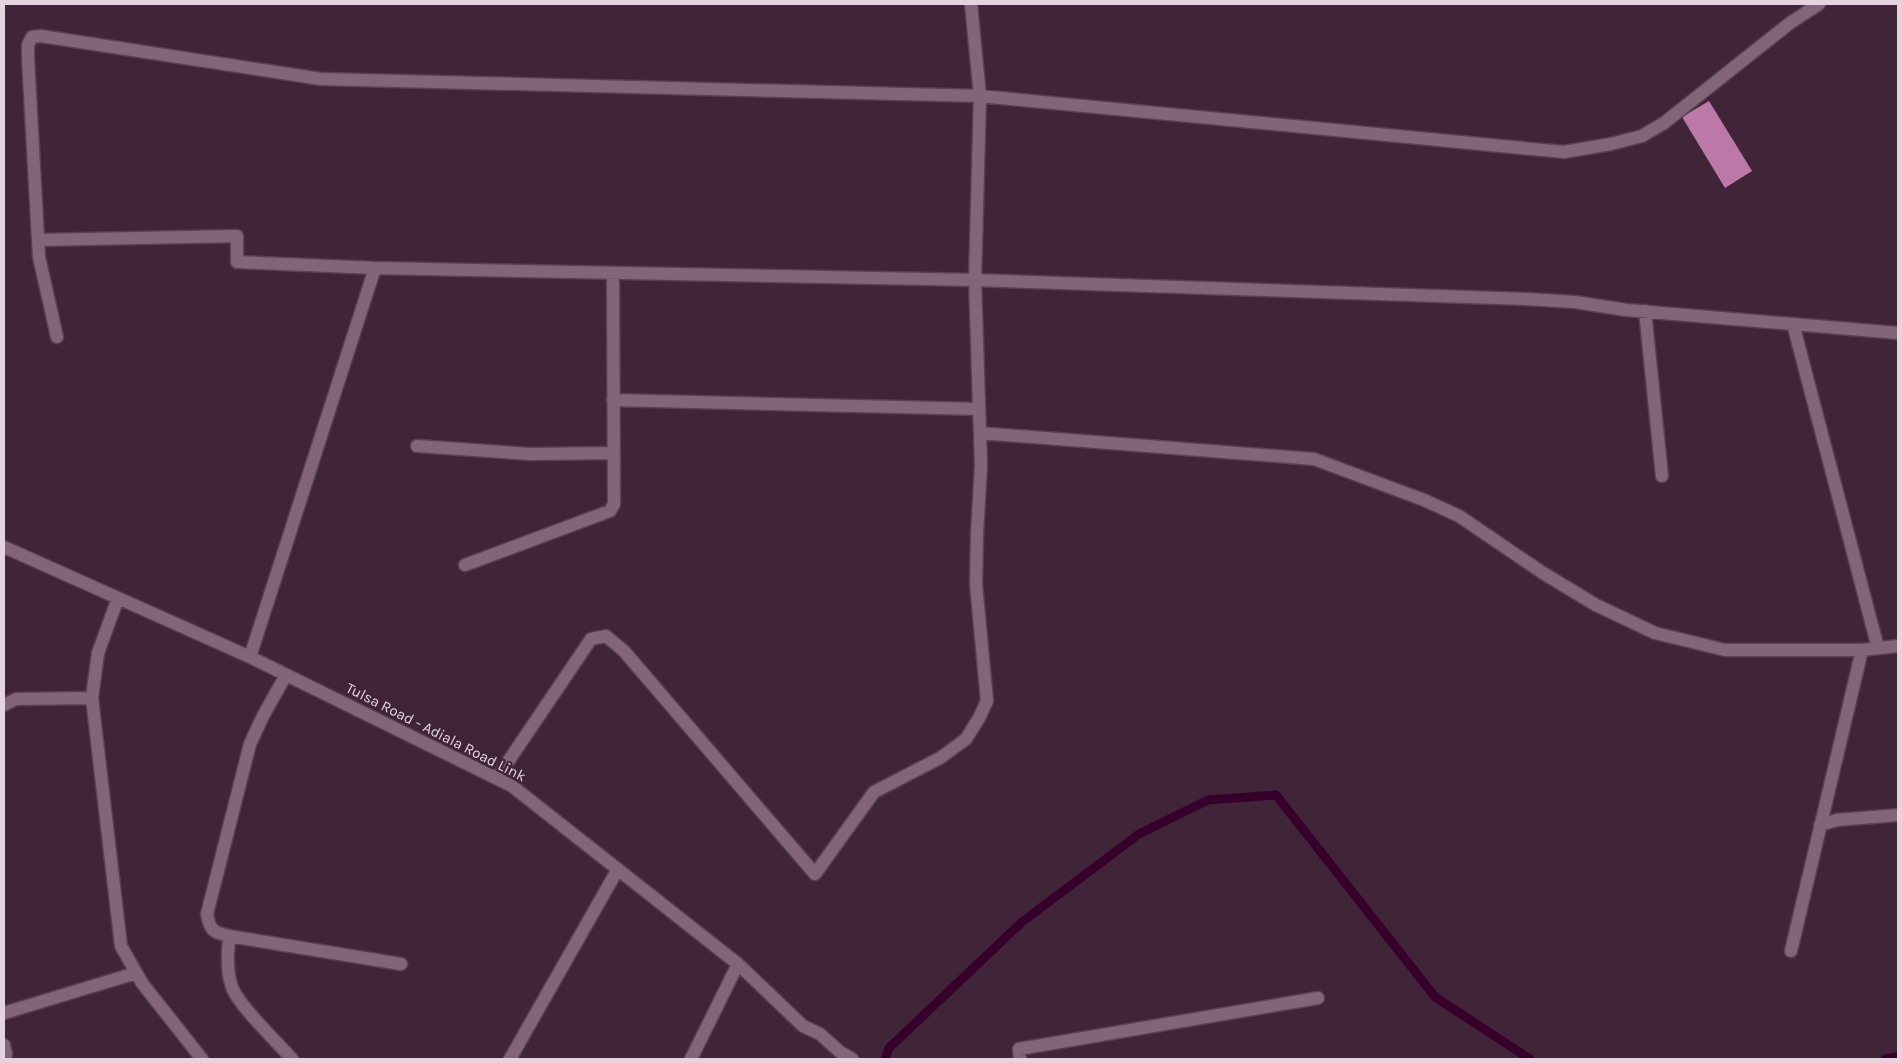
<svg xmlns="http://www.w3.org/2000/svg" width="1902" height="1063" font-family="Karla,sans-serif">
<style>
.lines{fill:none;stroke-linecap:round;stroke-linejoin:round}
.stream{stroke:#36002b;stroke-width:9}
.building{fill:#bc79a8}
.street-casing{stroke:#574151;stroke-width:15}
.street{stroke:#83657a;stroke-width:12}
.labels{text-anchor:middle;stroke-width:5;stroke-linejoin:round;paint-order:stroke}
.street-label{font-size:15px;fill:#e5d4df;stroke:#3f2537}
</style>
<rect width="100%" height="100%" fill="#3f2537"/>
<g class="lines">
<!-- stream -->
<path class="stream" d="M 885,1059 L 889,1048 L 1022,922 L 1139,834 L 1208,800 L 1276,795 L 1435,997 L 1530,1059
M 1885,1059 L 1898,1057"/>
</g>
<!-- building -->
<path class="building" d="M 1709,101 L 1752,171 L 1725,188 L 1682,117 Z"/>
<g class="lines">
<!-- street casing -->
<g class="street-casing">
<path id="street" d="M 38,240 L 237,236 L 237,262 L 375,268 L 975,280 L 1527,299 L 1575,302 L 1626,310 L 1898,333
M 1645,311 L 1662,476
M 1793,324 L 1878,648
M 57,337 L 39,257 L 28,58 L 28,45 L 32,37 L 41,36 L 321,79 L 980,96 L 1564,152 L 1611,144 L 1642,136 L 1664,123 L 1790,23 L 1819,4
M 613,400 L 979,409
M 980,433 L 1314,459 L 1424,500 L 1459,516 L 1543,573 L 1596,605 L 1655,633 L 1725,650 L 1862,650 L 1898,646
M 417,446 L 530,454 L 613,453
M 4,547 L 250,657 L 512,786 L 738,964 L 803,1026 L 820,1034 L 840,1052 L 852,1059
M 465,565 L 610,511 L 614,504 L 613,273
M 118,598 L 98,653 L 92,698 L 121,946 L 142,983 L 202,1059
M 250,657 L 375,268
M 286,675 L 263,716 L 250,744 L 207,914 C 210,931 213,932 229,936 L 401,964
M 4,705 L 16,699 L 92,698
M 497,778 L 591,639 L 606,636 L 624,651 L 815,874 L 874,792 L 940,758 L 966,739 L 979,718 L 987,701 L 976,584 L 977,534 L 981,466 L 975,280 L 980,96 L 971,4
M 1820,825 L 1837,820 L 1898,815
M 229,936 C 228,953 226,970 232,987 C 238,1005 278,1043 292,1059
M 1791,951 L 1862,650
M 4,1013 L 136,973
M 4,1045 L 6,1054 L 4,1056
M 510,1059 L 618,869
M 691,1059 L 738,964
M 1020,1059 L 1019,1049 L 1318,998"/>
</g>
<!-- street -->
<use href="#street" class="street"/>
</g>
<g class="labels">
<!-- street labels -->
<g class="street-label">
<text transform="translate(436 732) rotate(27)" y="5">Tulsa Road - Adiala Road Link</text>
</g>
</g>
<!-- border -->
<rect width="1902" height="1063" fill="none" stroke="#e5d4df" stroke-width="10"/>
</svg>
